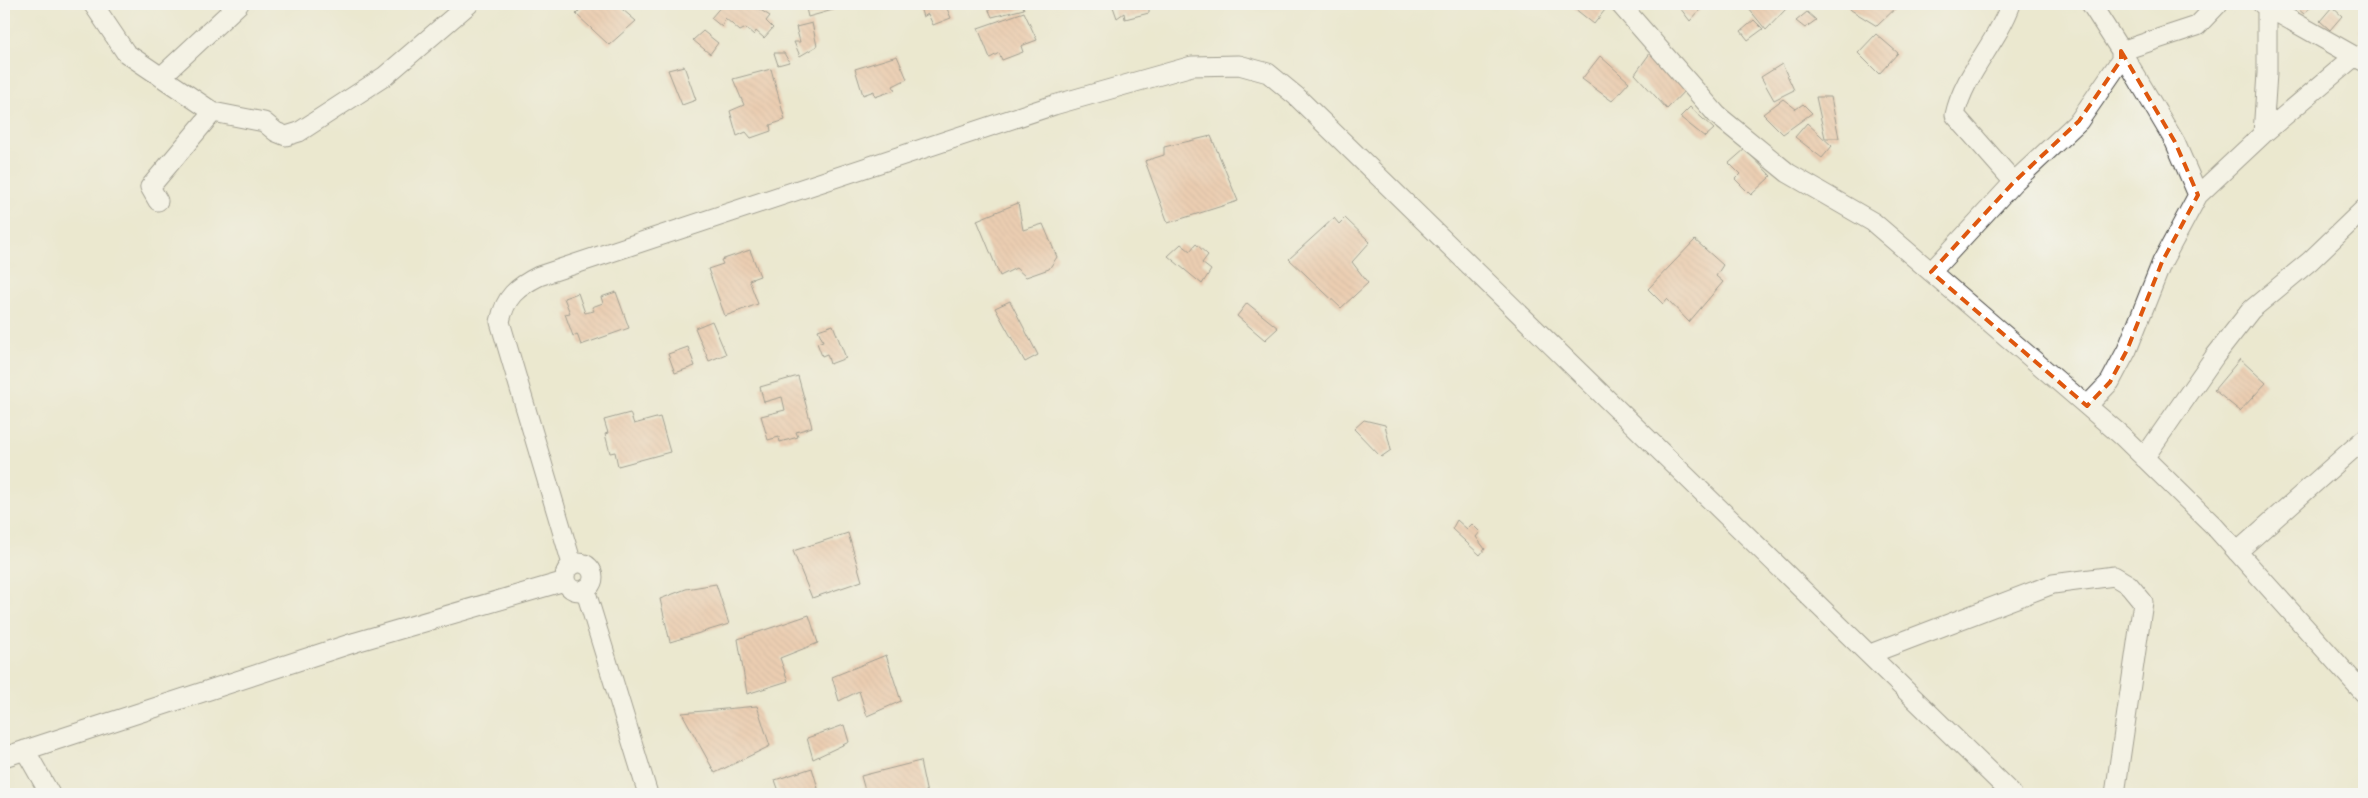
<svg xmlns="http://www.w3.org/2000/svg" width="2368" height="798" font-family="Itim,sans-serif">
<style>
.building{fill:url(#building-back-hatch)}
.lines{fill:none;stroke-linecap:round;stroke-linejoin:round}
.minor-casing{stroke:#484744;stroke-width:21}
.minor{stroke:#fff;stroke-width:19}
.marked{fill:none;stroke:#df570e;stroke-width:4;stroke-dasharray:10 6;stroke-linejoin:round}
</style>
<defs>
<pattern id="building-back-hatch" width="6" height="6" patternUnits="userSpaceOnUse" patternTransform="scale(1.25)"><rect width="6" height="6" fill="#ebad8c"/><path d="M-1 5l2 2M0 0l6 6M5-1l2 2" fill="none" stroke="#bf8d73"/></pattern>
</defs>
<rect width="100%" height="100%" fill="#f6f6f2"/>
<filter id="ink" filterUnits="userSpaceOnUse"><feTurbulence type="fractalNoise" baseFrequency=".02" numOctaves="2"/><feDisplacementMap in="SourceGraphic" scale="10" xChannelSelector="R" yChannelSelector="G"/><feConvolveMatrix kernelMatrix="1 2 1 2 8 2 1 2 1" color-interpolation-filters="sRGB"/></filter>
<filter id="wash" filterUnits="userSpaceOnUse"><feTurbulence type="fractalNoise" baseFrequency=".0096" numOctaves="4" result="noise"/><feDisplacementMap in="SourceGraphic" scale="20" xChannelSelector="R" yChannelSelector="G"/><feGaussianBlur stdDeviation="1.12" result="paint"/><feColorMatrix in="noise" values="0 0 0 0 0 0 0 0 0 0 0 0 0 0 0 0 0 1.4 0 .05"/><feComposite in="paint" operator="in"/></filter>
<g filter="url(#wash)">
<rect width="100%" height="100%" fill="#ebe8cf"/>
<g id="blocks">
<!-- building -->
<path class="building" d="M 586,4 L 616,4 L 636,21 L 609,45 L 576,14 Z
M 723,4 L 763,4 L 759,9 L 770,16 L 766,21 L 773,28 L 764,38 L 756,31 L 754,35 L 746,28 L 740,31 L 725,18 L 722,27 L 711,18 Z
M 805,4 L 864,4 L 848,9 L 847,6 L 808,17 Z
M 919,4 L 945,4 L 951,18 L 933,25 L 928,14 L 923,17 Z
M 986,4 L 1022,4 L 1024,9 L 992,17 Z
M 1112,4 L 1158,4 L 1149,7 L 1149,13 L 1125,19 L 1124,13 L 1117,18 Z
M 1569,4 L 1605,4 L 1608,6 L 1594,24 Z
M 1677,4 L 1695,4 L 1700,10 L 1690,21 Z
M 1745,4 L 1780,4 L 1786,9 L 1766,30 Z
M 1847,4 L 1900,4 L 1877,26 L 1851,10 Z
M 2292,4 L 2313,4 L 2304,14 Z
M 2363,6 L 2364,6 L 2364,33 L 2359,32 Z
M 2332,7 L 2342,16 L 2330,30 L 2320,21 Z
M 1024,12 L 1037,40 L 1021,46 L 1023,52 L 1002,60 L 999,53 L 990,58 L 978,28 Z
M 1807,12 L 1816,20 L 1805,28 L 1796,21 Z
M 1754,20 L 1763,29 L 1748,40 L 1741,31 Z
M 812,23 L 817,46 L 800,56 L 794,42 L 800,42 L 796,27 Z
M 703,31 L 718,43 L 710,54 L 693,40 Z
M 1876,34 L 1898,53 L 1879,74 L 1858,53 Z
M 1653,49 L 1687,88 L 1667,109 L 1635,74 Z
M 774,53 L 784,53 L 789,62 L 778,65 Z
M 897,56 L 907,79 L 893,86 L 895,90 L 875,97 L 874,91 L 863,95 L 855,69 Z
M 1600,56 L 1629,82 L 1612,101 L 1582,79 Z
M 1782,64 L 1794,90 L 1774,100 L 1761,77 Z
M 684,66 L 696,100 L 682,105 L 668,70 Z
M 771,69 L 785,120 L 770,125 L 771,131 L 751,138 L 746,132 L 737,136 L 730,111 L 744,105 L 733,79 Z
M 1816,97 L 1831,97 L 1839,138 L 1825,138 Z
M 1783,99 L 1796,109 L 1803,104 L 1812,113 L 1783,134 L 1763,114 Z
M 1690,107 L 1714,129 L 1705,137 L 1680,117 Z
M 1807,123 L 1832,146 L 1822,158 L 1795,137 Z
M 1211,136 L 1238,201 L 1168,223 L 1145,161 L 1164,155 L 1164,147 Z
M 1745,149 L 1771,176 L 1751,195 L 1735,179 L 1740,174 L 1729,163 Z
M 1018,203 L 1023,230 L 1043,224 L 1057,257 L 1049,269 L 1026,277 L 1016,268 L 1000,276 L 977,220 Z
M 1334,218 L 1339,224 L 1345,218 L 1370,242 L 1352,262 L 1368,283 L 1341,308 L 1289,259 Z
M 1695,240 L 1723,265 L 1716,276 L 1723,282 L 1689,322 L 1667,299 L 1663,304 L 1648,289 Z
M 1181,244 L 1190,251 L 1196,244 L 1208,255 L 1202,263 L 1211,270 L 1202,284 L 1168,256 Z
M 750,250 L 760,276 L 749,280 L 758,304 L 725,316 L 708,269 L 723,264 L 721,260 Z
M 616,292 L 629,328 L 581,345 L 577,334 L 573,336 L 565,314 L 570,313 L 564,298 L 578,293 L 585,313 L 594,311 L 592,307 L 603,303 L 601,297 Z
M 1010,301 L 1038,355 L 1025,362 L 995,308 Z
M 1247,303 L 1278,328 L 1265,340 L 1237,316 Z
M 712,321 L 726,354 L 709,361 L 695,328 Z
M 833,325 L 846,358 L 830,364 L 827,354 L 822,356 L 817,343 L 823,341 L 818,330 Z
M 688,347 L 695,366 L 675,373 L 668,354 Z
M 2240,359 L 2266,383 L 2240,411 L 2214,390 Z
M 798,376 L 812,427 L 796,432 L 798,437 L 780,442 L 779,437 L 768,440 L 761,416 L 785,410 L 782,397 L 764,402 L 760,387 Z
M 630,413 L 634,424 L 660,417 L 670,452 L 618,466 L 615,452 L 610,453 L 605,434 L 608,433 L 604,420 Z
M 1364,420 L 1385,425 L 1391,450 L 1381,457 L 1354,429 Z
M 1457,520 L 1467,529 L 1472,524 L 1480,532 L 1476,537 L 1485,549 L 1480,555 L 1452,529 Z
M 848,533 L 862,581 L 812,598 L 793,551 Z
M 716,584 L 729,624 L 670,642 L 660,599 L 686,589 Z
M 809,615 L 818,643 L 780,658 L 788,681 L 747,694 L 738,639 Z
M 886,655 L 901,701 L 867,716 L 859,691 L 839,701 L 832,677 Z
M 757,706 L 770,746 L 715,773 L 682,713 Z
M 844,725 L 849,742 L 813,759 L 807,738 Z
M 920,761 L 927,794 L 866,794 L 861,776 Z
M 812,768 L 818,788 L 805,794 L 780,794 L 775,780 Z"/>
</g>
</g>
<g filter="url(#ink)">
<use href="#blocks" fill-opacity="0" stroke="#484744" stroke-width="1"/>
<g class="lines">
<!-- minor casing -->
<g class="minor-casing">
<path id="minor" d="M 93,4 L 126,53 L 213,112 L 264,122 L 276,132 L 286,136 L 299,132 L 385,76 L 469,4
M 1620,4 L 1717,115 L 1788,173 L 1873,222 L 2122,436 L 2214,526 L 2364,693
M 2011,4 C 1997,43 1964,74 1955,115 L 2014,182
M 2262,4 L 2363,61
M 161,77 L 239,4
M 2263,134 L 2267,73 L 2267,7 L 2269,4
M 2198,195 L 2175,142 L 2121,51 L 2197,26 L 2218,4
M 158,201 L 150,187 L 213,112
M 1931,272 L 2014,182 L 2079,121 L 2121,60 L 2121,51 L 2091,4
M 2087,406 L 2110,382 L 2127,350 L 2162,262 L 2198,195 L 2263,134 L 2355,56
M 2144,458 L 2215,356 L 2251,310 L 2310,261 L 2364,209
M 2237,552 L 2364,439
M565 577a14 14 0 1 1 28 0a14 14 0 1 1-28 0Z
M 572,564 L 500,322 C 505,297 517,287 539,276 L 1054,105 L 1192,66 L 1239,65 L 1268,73 L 1296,96 L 2012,794
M 585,589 L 648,794
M 1870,654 L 2053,584 L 2114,576 L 2129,585 L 2143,602 L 2115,794
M 25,750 L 50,794
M 4,757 L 356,642 L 565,581"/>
</g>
<!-- minor -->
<use href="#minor" class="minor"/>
</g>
</g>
<!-- marked area -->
<path d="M0 0H2368V798H0ZM 2121,51 L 2175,142 L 2198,195 L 2162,262 L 2127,350 L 2110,382 L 2087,406 L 1931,272 L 2014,182 L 2079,121 L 2121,60 Z" fill="#ebe8cf" fill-opacity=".55" fill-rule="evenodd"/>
<path class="marked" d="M 2121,51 L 2175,142 L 2198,195 L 2162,262 L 2127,350 L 2110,382 L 2087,406 L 1931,272 L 2014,182 L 2079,121 L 2121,60 Z"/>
<!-- margin -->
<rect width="2368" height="798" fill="none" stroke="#f6f6f2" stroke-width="20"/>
</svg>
